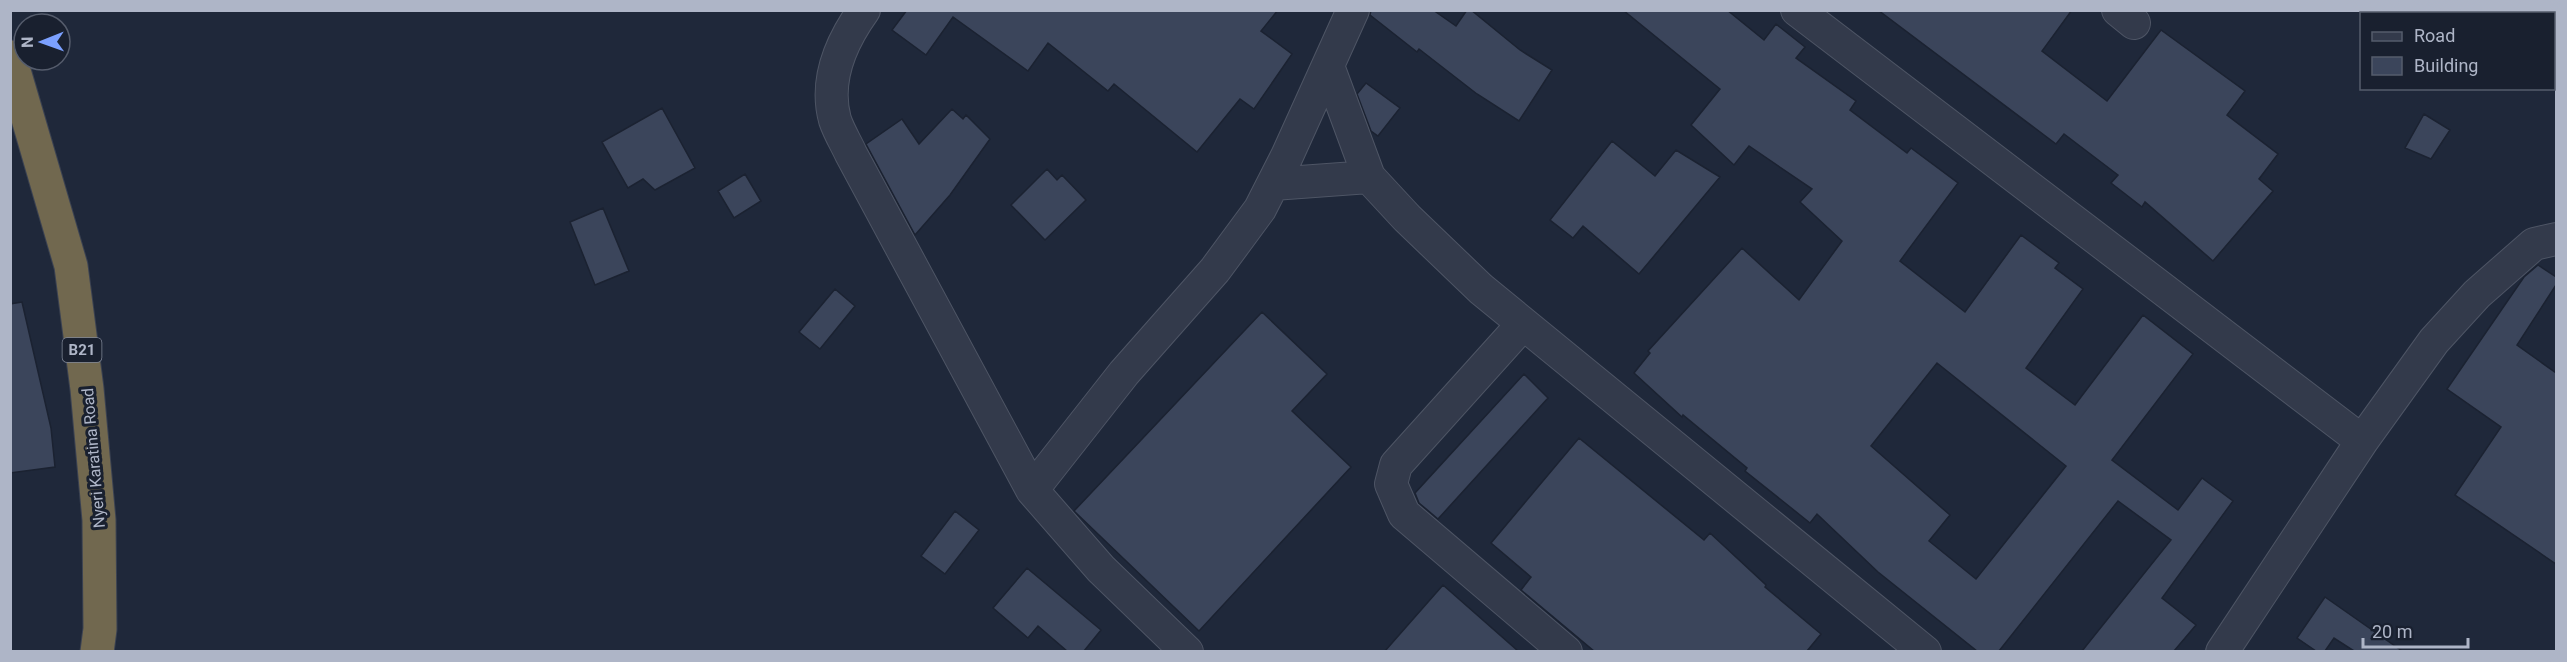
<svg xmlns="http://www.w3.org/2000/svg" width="2567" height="662" font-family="Roboto,sans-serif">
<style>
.building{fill:#3b455b;stroke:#1b2231;stroke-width:1.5;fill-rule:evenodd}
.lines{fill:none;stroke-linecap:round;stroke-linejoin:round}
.street-casing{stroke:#4e5565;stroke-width:34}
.highway-casing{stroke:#3b4252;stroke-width:35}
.street{stroke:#333a4b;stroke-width:32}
.highway{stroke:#71684f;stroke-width:33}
.labels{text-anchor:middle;stroke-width:6;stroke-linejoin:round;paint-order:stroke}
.shield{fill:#19202f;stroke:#818899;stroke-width:1.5}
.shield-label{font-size:15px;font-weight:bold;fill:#aeb5c7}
.street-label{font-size:16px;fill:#aeb5c7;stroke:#19202f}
</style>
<rect width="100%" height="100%" fill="#1f283a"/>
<!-- building -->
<path class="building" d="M 907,10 L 1278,10 L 1261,31 L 1292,54 L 1254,109 L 1240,99 L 1197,152 L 1114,84 L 1108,91 L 1048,43 L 1028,71 L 953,17 L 926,55 L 892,30 Z
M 1371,10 L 1433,10 L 1456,26 L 1467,10 L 1471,10 L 1520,50 L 1552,70 L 1519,121 L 1477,94 L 1419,49 L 1417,52 L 1370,15 Z
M 1623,10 L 1727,10 L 1764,40 L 1776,24 L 1805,47 L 1796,58 L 1856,101 L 1850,110 L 1907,153 L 1911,148 L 1958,183 L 1900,261 L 1965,312 L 2021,235 L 2059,263 L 2055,268 L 2083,289 L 2026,368 L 2075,405 L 2143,315 L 2193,354 L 2112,460 L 2178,510 L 2202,478 L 2233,501 L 2162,598 L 2196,625 L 2174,651 L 2082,651 L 2171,540 L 2118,501 L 1999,651 L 1977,651 L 1878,572 L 1817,514 L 1810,523 L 1745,471 L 1747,468 L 1683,415 L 1682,417 L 1634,373 L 1650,353 L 1648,351 L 1742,248 L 1799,300 L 1842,241 L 1800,202 L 1812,189 L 1749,146 L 1734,165 L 1691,125 L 1720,89 ZM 1937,363 L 2066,466 L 1976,579 L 1929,541 L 1950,515 L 1871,446 Z
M 1878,10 L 2072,10 L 2042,51 L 2107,101 L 2161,30 L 2245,91 L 2227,115 L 2278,154 L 2259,179 L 2273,191 L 2213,261 L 2145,202 L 2142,207 L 2111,183 L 2118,175 L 2064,134 L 2056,144 Z
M 1366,83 L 1400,108 L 1378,136 L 1371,131 L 1357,94 Z
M 662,108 L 695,168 L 655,190 L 643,179 L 628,188 L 602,142 Z
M 952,109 L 963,119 L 966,115 L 990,139 L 950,195 L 915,235 L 866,144 L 902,119 L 919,144 Z
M 2424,114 L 2450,130 L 2431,159 L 2405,148 Z
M 1612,141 L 1655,176 L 1676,150 L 1720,177 L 1639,274 L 1583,226 L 1573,238 L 1550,220 Z
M 1047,169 L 1057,180 L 1062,175 L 1086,200 L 1045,240 L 1011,205 Z
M 745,174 L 761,201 L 734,218 L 718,191 Z
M 603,208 L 629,271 L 595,285 L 570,222 Z
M 2538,265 L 2556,277 L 2556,285 L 2517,345 L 2556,373 L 2556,564 L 2455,495 L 2501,427 L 2447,389 L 2524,277 Z
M 835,289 L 855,306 L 820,349 L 799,332 Z
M 22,302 L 51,428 L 55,467 L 10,473 L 10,304 Z
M 1262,312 L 1327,374 L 1292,411 L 1351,467 L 1199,631 L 1074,511 Z
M 1524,374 L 1548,398 L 1438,519 L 1419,503 L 1415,493 Z
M 1579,438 L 1704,540 L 1710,533 L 1766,585 L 1765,587 L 1821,634 L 1807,651 L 1594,651 L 1521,590 L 1531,577 L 1491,543 Z
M 955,511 L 979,530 L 945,574 L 921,556 Z
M 1027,568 L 1101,630 L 1084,651 L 1067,651 L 1038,626 L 1028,638 L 993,608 Z
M 1443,585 L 1518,651 L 1385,651 Z
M 2325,597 L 2402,651 L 2354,651 L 2334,638 L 2325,651 L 2316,651 L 2297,638 Z"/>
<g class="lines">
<!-- street casing -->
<g class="street-casing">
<path id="street" d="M 864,10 C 841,42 824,80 835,120 C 839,132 846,143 851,154 L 1032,490 L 1101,569 L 1187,652
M 1797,10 L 2362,441
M 2118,10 L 2134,23
M 1328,66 L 1369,177 L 1407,218 L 1481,289 L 1925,652
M 1273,184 L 1369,177
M 1523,324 L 1396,465 L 1391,484 L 1404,514 L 1566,652
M 1032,490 L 1124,373 L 1215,270 L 1260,209 L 1287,156 L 1353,10
M 2222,652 L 2362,441 L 2434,341 L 2477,294 L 2534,244 L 2556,239"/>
</g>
<!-- highway casing -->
<g class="highway-casing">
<path id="highway" d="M 10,57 L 71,266 L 87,389 L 99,520 L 100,629 L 97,652"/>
</g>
<!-- street -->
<use href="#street" class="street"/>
<!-- highway -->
<use href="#highway" class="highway"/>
</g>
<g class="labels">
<!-- shield labels -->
<rect class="shield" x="62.5" y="338" width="39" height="24" rx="4.5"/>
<g class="shield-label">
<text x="82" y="355">B21</text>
</g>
<!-- street labels -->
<g class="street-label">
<text transform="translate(93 458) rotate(-95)" y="6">Nyeri Karatina Road</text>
</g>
</g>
<!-- border -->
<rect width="2567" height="662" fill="none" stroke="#aeb5c7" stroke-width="24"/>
<!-- legend -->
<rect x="2360" y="12" width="195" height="78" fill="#19202f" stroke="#555c6c" stroke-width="1.5"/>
<rect x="2372" y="32" width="30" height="9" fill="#333a4b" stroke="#555c6c" stroke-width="1.5"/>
<text x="2414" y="42" font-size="18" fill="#aeb5c7">Road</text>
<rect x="2372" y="57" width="30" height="18" fill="#3b455b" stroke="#555c6c" stroke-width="1.5"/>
<text x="2414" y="72" font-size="18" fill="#aeb5c7">Building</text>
<!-- north arrow -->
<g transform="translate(42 42) rotate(269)"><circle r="28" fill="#19202f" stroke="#555c6c" stroke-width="1.5"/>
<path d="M0-4.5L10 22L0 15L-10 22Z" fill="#7ba0ff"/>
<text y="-9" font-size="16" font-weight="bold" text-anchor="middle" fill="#aeb5c7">N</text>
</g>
<!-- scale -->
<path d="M2363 638v9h105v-9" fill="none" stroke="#aeb5c7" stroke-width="3"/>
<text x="2372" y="638" font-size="18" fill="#aeb5c7" stroke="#19202f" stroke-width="4.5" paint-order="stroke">20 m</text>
</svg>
